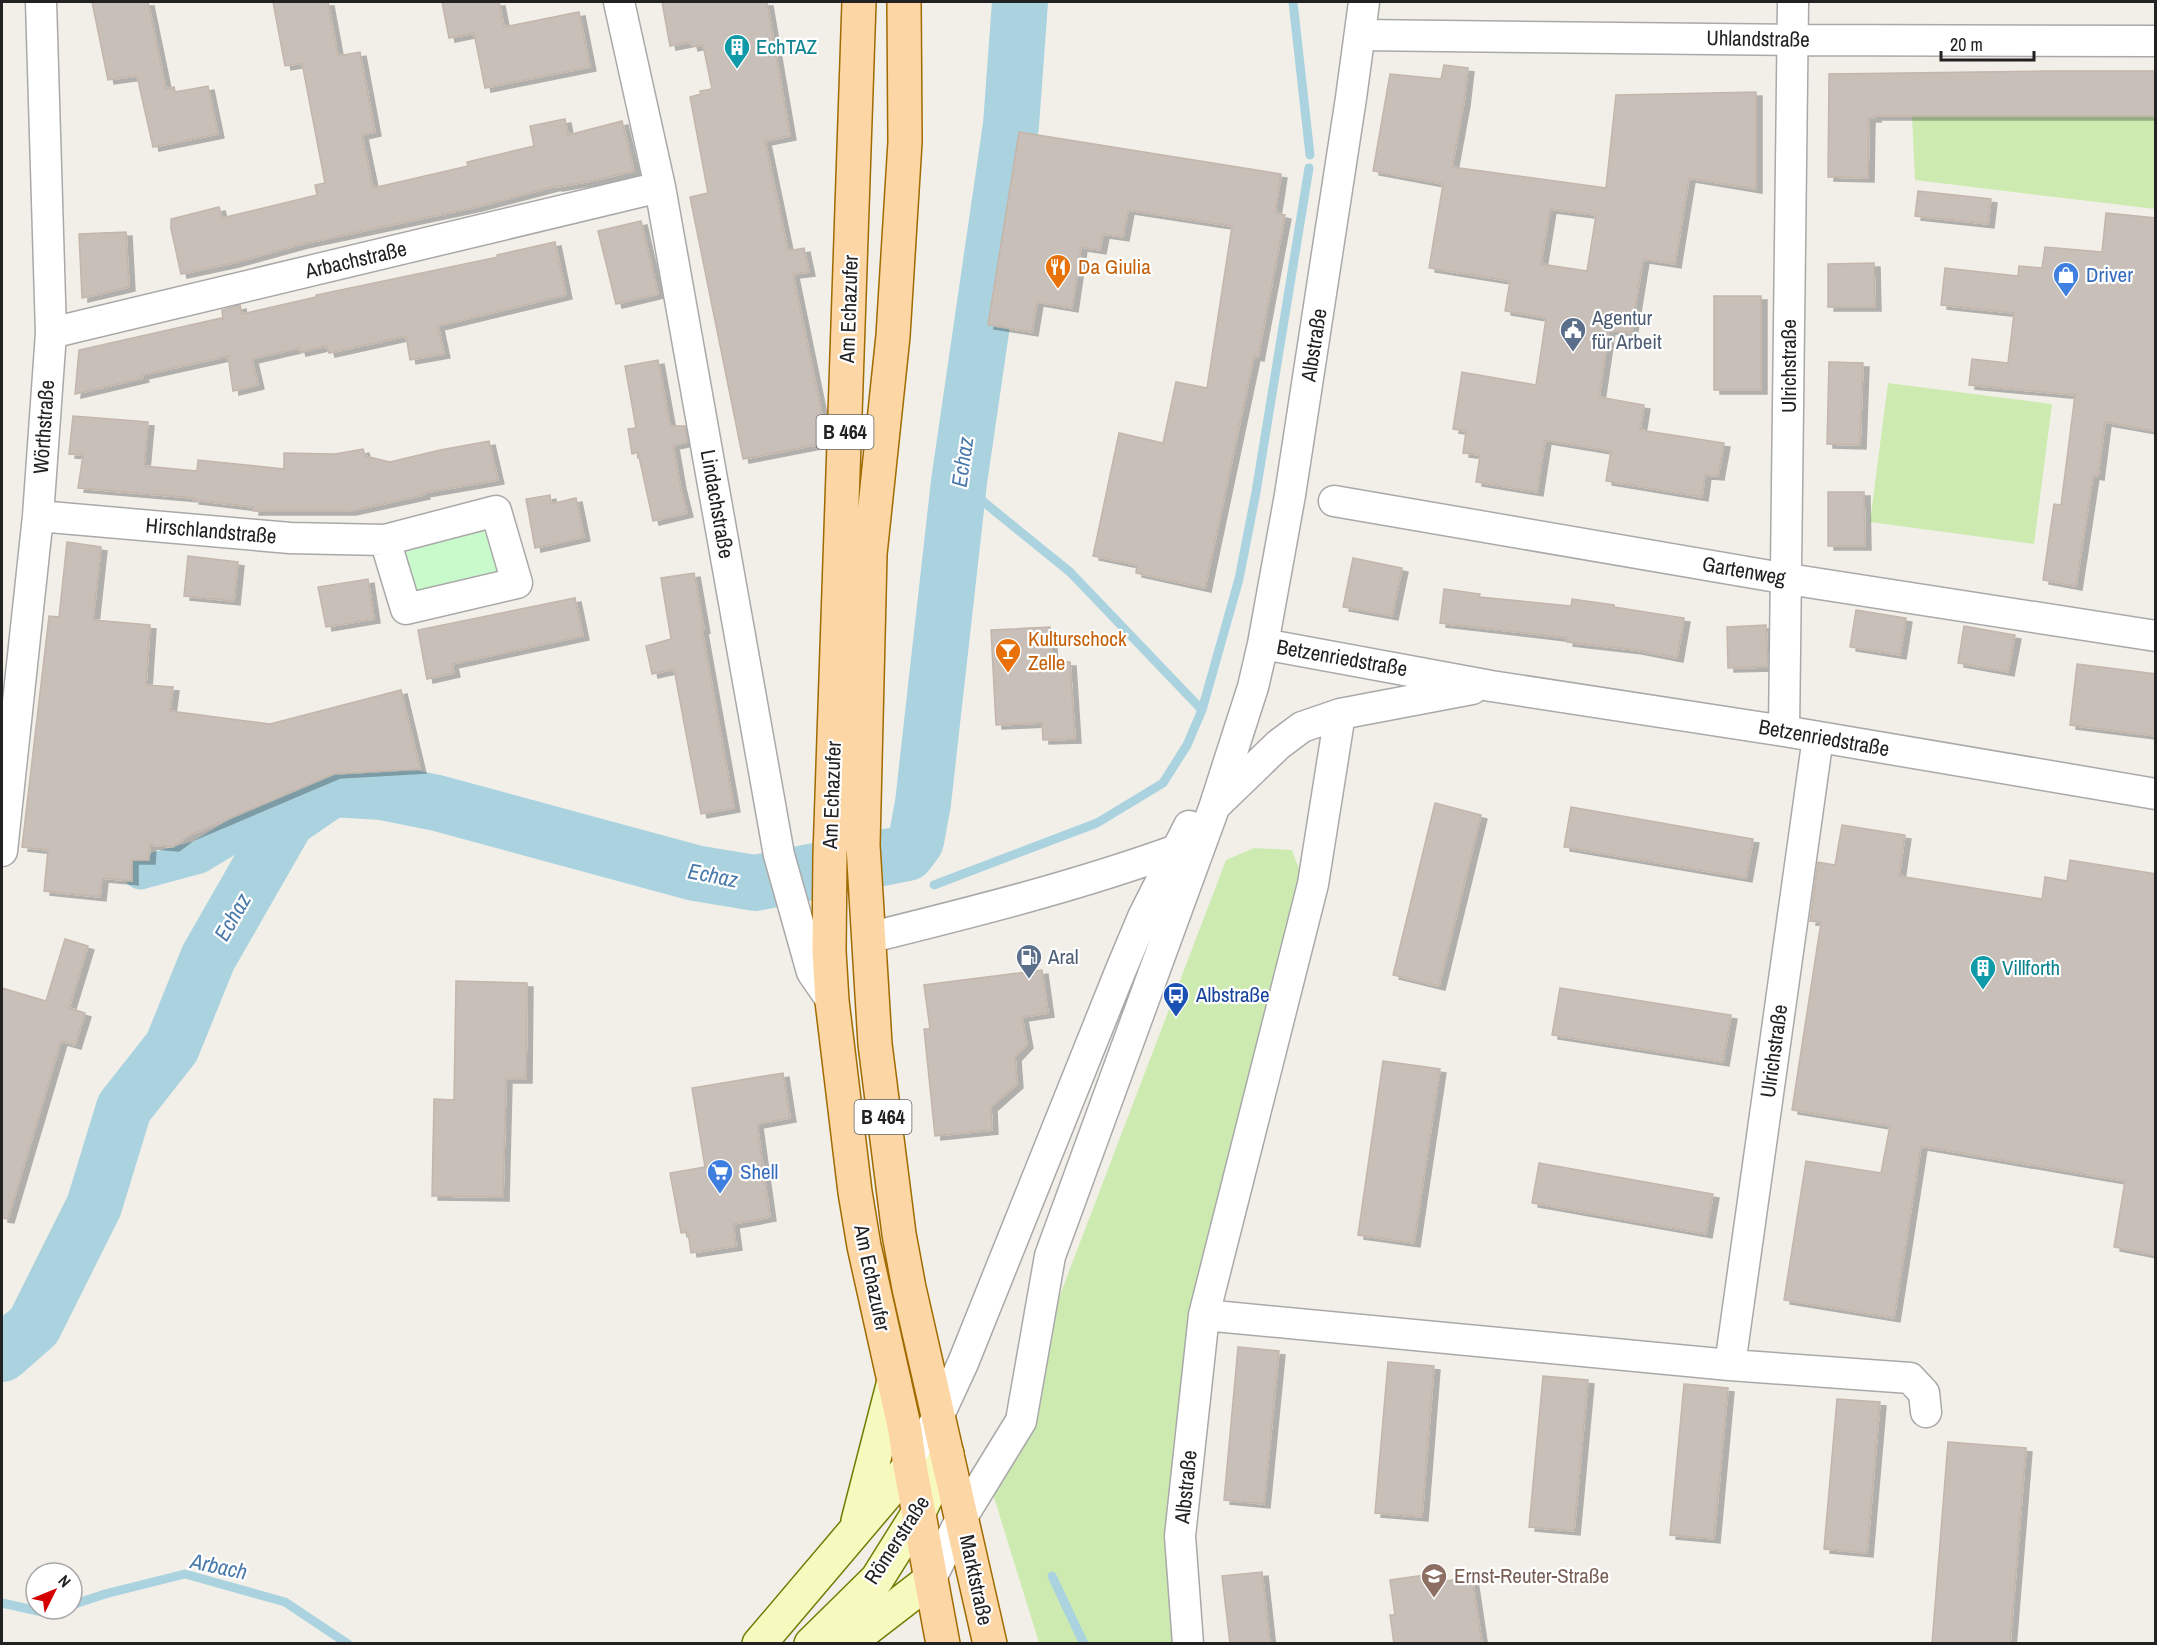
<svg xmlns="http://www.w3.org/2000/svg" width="2157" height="1645" font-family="'Archivo Narrow',sans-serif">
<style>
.grass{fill:#cdebb0}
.park{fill:#c8facc}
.water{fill:#aad3df}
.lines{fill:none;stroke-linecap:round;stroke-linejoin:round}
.stream{stroke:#aad3df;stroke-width:9}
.canal{stroke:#aad3df;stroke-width:33}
.river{stroke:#aad3df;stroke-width:56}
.building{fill:#c7bfb8;stroke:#c4b6ab;stroke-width:1.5;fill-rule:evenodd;filter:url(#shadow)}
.minor-casing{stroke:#a9a9a9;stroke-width:33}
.secondary-casing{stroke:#707d05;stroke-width:36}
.primary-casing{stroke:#a06b00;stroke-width:36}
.minor{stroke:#fff;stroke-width:30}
.secondary{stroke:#f7fabf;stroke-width:33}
.primary{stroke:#fcd6a4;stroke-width:33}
.labels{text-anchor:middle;stroke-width:4.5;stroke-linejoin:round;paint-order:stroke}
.shield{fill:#fff;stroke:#646464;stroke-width:1.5}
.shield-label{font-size:20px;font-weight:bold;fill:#222}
.street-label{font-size:21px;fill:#222;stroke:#fff}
.culture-label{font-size:21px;fill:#0d838f;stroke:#fff;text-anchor:start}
.food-label{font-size:21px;fill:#c56008;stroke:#fff;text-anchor:start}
.shop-label{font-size:21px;fill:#366cbe;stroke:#fff;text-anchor:start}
.service-label{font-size:21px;fill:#4e5e75;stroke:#fff;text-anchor:start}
.transit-label{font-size:21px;fill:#164399;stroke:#fff;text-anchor:start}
.education-label{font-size:21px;fill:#785e54;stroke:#fff;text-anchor:start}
.water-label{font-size:22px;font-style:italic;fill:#4a7aab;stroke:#fff}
</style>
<defs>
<filter id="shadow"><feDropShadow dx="6" dy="4" stdDeviation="0" flood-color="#0004"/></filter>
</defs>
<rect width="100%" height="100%" fill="#f2efe9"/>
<!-- grass -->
<path class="grass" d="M 2155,115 L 2155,209 L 1915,180 L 1912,116 Z
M 1888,383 L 2052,404 L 2034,544 L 1870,522 Z
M 1254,848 L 1292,850 L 1303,880 L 1242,1101 L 1191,1313 L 1178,1643 L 1039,1643 L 989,1481 L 1226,860 Z"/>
<!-- park -->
<path class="park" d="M 487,525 L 501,575 L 412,596 L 399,547 Z"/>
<!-- water -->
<path class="water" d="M 736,871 L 757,873 L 757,891 C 736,885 715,882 695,873 Z"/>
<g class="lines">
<!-- stream -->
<path class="stream" d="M 1293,2 L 1310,155
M 959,482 L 1070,572 L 1202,710
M 934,885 L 1097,823 L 1163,783 L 1187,745 L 1202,710 L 1239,579 L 1256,492 L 1309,168
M 1052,1576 L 1084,1644
M 2,1603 L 47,1613 L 59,1609
M 72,1605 L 105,1594 L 185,1574 L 285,1602 L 348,1644"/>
<!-- canal -->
<path class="canal" d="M 140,873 L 199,857 L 279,809 L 332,789"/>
<!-- river -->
<path class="river" d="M 2,1354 L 34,1326 L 94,1206 L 124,1108 L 172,1047 L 208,958 L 287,820 L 332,789 L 382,792 L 437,803 L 695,873 L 755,883 L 907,853 L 916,841 L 923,803 L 959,482 L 1011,125 L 1020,2"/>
</g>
<!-- building -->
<path class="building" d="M 92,2 L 148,2 L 166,89 L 174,87 L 175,92 L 208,86 L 218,134 L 153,147 L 137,76 L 108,80 Z
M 273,2 L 328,2 L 338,56 L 360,52 L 375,132 L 362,135 L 373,188 L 468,166 L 467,162 L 534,146 L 530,126 L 565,119 L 568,135 L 622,121 L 634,171 L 591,181 L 556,187 L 556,186 L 476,207 L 302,244 L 233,263 L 181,274 L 171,229 L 171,219 L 219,207 L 222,218 L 317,195 L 315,185 L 325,183 L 302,63 L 285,66 Z
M 442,2 L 499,2 L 504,27 L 579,12 L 590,67 L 485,88 L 474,33 L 449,38 Z
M 662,2 L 767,2 L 790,136 L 765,141 L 788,251 L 804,248 L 809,272 L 793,274 L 826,434 L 825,443 L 743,459 L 690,197 L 708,193 L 690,97 L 701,94 L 700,91 L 712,89 L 703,45 L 692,47 L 691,42 L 670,46 Z
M 1444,65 L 1468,68 L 1464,102 L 1452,167 L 1606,188 L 1616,95 L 1756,92 L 1756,189 L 1689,178 L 1675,264 L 1643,259 L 1631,333 L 1609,330 L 1599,397 L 1644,405 L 1640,430 L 1724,443 L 1718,476 L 1705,475 L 1702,497 L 1606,481 L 1611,451 L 1545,440 L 1537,492 L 1476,482 L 1480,455 L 1463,453 L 1466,431 L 1453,429 L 1462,372 L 1536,385 L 1546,318 L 1505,311 L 1510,281 L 1429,268 L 1443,184 L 1373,171 L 1390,74 L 1441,79 ZM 1550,209 L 1596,215 L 1587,271 L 1541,264 Z
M 2051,71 L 2156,71 L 2156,116 L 1875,116 L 1875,118 L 1869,118 L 1868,178 L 1828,177 L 1829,74 Z
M 1019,132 L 1281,174 L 1275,213 L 1285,215 L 1258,357 L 1254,356 L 1205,588 L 1136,573 L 1137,565 L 1093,556 L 1119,433 L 1163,443 L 1176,382 L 1207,388 L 1232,226 L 1128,210 L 1123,237 L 1103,234 L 1100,250 L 1081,247 L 1072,308 L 1037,302 L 1032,332 L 988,325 Z
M 1918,191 L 1991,199 L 1988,224 L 1915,216 Z
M 2106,213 L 2156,218 L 2156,431 L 2105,422 L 2098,476 L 2093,475 L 2076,586 L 2043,580 L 2054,504 L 2061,505 L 2075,395 L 1969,385 L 1972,359 L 2008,363 L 2014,313 L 1941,305 L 1945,268 L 2018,276 L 2019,266 L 2042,268 L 2045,247 L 2102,252 Z
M 641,221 L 658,294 L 616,304 L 598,231 Z
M 126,232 L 129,287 L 82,298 L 79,234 Z
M 555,242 L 566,295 L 438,326 L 444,354 L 410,360 L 406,336 L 329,353 L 327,346 L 300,352 L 299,348 L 252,359 L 258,385 L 233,391 L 228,356 L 142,375 L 143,378 L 75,394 L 79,350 L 221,318 L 223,319 L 222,310 L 240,305 L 242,314 L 316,297 L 316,295 L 498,257 L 497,255 Z
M 1874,263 L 1875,307 L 1828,307 L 1828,264 Z
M 1714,296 L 1761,296 L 1761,390 L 1714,390 Z
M 658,360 L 670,426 L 685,426 L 688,442 L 673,445 L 680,485 L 687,513 L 653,521 L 638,452 L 632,454 L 628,429 L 636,428 L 625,366 Z
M 1829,362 L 1863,363 L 1860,445 L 1827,444 Z
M 73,416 L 148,422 L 144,466 L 197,471 L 198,460 L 284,469 L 284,453 L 335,454 L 363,449 L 365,456 L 390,462 L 440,450 L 489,441 L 498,480 L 423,493 L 424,495 L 350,511 L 253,511 L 253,507 L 193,500 L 194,498 L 78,488 L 83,455 L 69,454 Z
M 1828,492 L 1864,492 L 1865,546 L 1828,546 Z
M 550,495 L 551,504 L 576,498 L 584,537 L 535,548 L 526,499 Z
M 67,542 L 101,547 L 93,620 L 150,625 L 146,685 L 173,687 L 170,711 L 270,724 L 401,690 L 420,769 L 334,774 L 188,836 L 173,847 L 150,845 L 149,860 L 132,860 L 132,881 L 102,878 L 100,897 L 44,891 L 48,850 L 22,847 L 49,616 L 59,617 Z
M 188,556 L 238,562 L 234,601 L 184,596 Z
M 1353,558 L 1402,568 L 1392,616 L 1343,607 Z
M 694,573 L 704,629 L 702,630 L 734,808 L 701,814 L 674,669 L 652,674 L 646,646 L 671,639 L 661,578 Z
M 368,579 L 374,619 L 326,627 L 318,587 Z
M 1444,589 L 1480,594 L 1479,597 L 1571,606 L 1572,599 L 1614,605 L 1614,607 L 1684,618 L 1677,658 L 1636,650 L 1567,642 L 1568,638 L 1440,623 Z
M 575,598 L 583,636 L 452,664 L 454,673 L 427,679 L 418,630 Z
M 1856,610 L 1906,618 L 1900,655 L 1850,647 Z
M 1766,625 L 1768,667 L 1728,668 L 1727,627 Z
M 1964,626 L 2015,635 L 2008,672 L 1958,663 Z
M 1050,627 L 1052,662 L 1070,662 L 1075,739 L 1043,740 L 1042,723 L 996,725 L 991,630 Z
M 2077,664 L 2156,674 L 2156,736 L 2070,725 Z
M 1435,803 L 1481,815 L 1439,986 L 1393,975 Z
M 1571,807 L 1753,839 L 1746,878 L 1564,847 Z
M 1842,825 L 1905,835 L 1899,876 L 2042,899 L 2045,877 L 2067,881 L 2070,860 L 2156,874 L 2156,1255 L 2114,1247 L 2125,1181 L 1921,1146 L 1894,1318 L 1784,1300 L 1806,1161 L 1881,1173 L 1890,1126 L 1792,1110 L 1821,922 L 1810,921 L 1818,862 L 1835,865 Z
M 65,939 L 88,946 L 69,1008 L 85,1013 L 75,1045 L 61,1041 L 8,1219 L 2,1218 L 2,988 L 46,1001 Z
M 1042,970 L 1048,1013 L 1022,1017 L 1027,1044 L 1015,1057 L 1017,1084 L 991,1107 L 992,1130 L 935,1136 L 924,1029 L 930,1029 L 924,985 Z
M 456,981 L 527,983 L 526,1079 L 506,1079 L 503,1197 L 432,1196 L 434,1099 L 454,1100 Z
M 1560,988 L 1731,1015 L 1723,1062 L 1552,1035 Z
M 1383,1061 L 1440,1069 L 1414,1243 L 1358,1235 Z
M 783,1073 L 790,1118 L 757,1124 L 770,1217 L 733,1224 L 736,1246 L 691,1253 L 688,1232 L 681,1233 L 670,1173 L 705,1167 L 692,1088 Z
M 1539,1163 L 1713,1194 L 1706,1234 L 1532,1203 Z
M 1238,1347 L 1279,1351 L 1264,1504 L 1224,1500 Z
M 1388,1362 L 1434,1366 L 1422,1517 L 1375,1513 Z
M 1543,1376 L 1588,1380 L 1574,1531 L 1529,1527 Z
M 1684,1384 L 1728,1388 L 1714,1539 L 1670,1535 Z
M 1837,1399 L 1880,1402 L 1867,1553 L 1824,1549 Z
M 1948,1442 L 2026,1448 L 2010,1644 L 1932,1644 Z
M 1262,1572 L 1270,1644 L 1230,1644 L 1222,1576 Z
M 1432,1574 L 1433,1583 L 1472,1577 L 1482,1644 L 1394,1644 L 1390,1615 L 1395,1615 L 1390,1580 Z"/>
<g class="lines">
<!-- minor casing -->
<g class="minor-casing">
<path id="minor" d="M 619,2 L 660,187 L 779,855 L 812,972 L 832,1001
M 1360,35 L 1792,40 L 2156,41
M 51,333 L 660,187
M 1334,501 L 1788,579 L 2156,636
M 38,516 L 290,538 L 385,540 L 496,511 L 517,583 L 406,609 L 385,540
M 1263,644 L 1491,686 L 1784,731 L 2156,794
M 1784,731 L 1793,2
M 1216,805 L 1278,745 L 1302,727 L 1340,714 L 1472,689
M 2,851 L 38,516 L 51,333 L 41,2
M 868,938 C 973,912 1077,886 1179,849
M 1204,1315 L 1730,1365 L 1910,1378 L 1924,1393 L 1926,1412
M 1730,1365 L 1818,737
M 910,1466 L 938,1417 L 963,1363 L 1120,972 L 1143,917 L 1189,826
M 930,1580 L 962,1517 L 1021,1421 L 1050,1256 L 1214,808 L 1253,687 L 1263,644 L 1290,495 L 1351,98 L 1364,2
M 1188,1644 L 1180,1536 L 1204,1315 L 1313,884 L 1340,714"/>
</g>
<!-- secondary casing -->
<g class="secondary-casing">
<path id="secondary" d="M 858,1521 L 894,1381
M 759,1644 L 910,1466
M 811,1644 L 877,1579 L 919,1512 L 947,1454
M 847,1644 L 930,1580"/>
</g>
<!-- primary casing -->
<g class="primary-casing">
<path id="primary" d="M 859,2 L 830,855 L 829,951 L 832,1001 L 855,1192 L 864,1246 L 905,1430 L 910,1466 L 943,1644
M 904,2 L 905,142 L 893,336 L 870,554 L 863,845 L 875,1044 L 899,1234 L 909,1288 L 990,1644"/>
</g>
<!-- minor -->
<use href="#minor" class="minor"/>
<!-- secondary -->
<use href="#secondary" class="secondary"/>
<!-- primary -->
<use href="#primary" class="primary"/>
</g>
<!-- icons -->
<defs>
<g id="building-pin" transform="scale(1.35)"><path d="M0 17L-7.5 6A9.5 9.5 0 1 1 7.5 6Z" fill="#0f9aa8" stroke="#fff"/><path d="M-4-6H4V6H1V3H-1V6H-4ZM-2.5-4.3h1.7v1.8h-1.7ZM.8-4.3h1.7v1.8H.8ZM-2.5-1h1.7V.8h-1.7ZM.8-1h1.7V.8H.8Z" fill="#fff"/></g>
<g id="restaurant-pin" transform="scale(1.35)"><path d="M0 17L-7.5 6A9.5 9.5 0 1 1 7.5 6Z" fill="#e8710a" stroke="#fff"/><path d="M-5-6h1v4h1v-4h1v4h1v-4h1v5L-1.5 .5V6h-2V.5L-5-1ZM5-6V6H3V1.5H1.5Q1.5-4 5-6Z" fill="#fff"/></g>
<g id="shop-pin" transform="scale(1.35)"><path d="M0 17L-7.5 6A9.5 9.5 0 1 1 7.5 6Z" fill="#3f7fe0" stroke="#fff"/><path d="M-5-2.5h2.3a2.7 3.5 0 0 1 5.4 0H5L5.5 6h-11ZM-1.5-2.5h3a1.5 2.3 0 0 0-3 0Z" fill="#fff"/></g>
<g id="civic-pin" transform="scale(1.35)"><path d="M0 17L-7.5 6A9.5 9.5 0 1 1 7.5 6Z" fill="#5c6f8a" stroke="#fff"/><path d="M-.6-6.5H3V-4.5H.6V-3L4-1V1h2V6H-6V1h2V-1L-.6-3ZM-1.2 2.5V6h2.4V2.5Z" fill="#fff"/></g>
<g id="bar-pin" transform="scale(1.35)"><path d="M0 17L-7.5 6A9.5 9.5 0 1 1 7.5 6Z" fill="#e8710a" stroke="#fff"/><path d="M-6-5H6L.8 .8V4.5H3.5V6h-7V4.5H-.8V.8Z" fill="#fff"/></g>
<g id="fuel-pin" transform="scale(1.35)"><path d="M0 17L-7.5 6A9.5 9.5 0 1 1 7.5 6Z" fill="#5c6f8a" stroke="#fff"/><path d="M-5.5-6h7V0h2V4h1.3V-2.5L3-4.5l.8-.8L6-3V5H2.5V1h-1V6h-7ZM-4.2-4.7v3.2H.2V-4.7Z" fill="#fff"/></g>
<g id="bus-pin" transform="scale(1.35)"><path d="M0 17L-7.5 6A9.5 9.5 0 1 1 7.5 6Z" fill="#1a4fb4" stroke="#fff"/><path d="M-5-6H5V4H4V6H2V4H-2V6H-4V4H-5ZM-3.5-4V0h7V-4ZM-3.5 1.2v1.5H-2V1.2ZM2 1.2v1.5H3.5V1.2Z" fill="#fff"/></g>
<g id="supermarket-pin" transform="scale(1.35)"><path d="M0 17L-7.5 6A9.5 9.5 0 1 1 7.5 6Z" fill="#3f7fe0" stroke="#fff"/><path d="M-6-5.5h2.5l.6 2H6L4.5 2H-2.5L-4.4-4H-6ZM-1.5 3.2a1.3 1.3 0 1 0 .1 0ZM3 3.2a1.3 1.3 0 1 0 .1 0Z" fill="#fff"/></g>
<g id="school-pin" transform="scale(1.35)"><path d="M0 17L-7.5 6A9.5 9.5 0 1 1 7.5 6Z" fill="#8d6e63" stroke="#fff"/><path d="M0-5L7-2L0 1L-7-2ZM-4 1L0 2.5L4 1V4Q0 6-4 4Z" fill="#fff"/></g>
</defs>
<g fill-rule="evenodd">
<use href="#building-pin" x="737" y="47"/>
<use href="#restaurant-pin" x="1058" y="267"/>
<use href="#shop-pin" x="2066" y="275"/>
<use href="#civic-pin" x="1573" y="330"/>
<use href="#bar-pin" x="1008" y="651"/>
<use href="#fuel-pin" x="1029" y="957"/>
<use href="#building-pin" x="1983" y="968"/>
<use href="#bus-pin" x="1176" y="995"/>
<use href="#supermarket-pin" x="720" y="1172"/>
<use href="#school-pin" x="1434" y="1576"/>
</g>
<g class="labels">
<!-- shield labels -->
<g class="shield">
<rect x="816.5" y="415" width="57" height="34" rx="4.5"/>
<rect x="854.5" y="1100" width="57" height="34" rx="4.5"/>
</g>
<g class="shield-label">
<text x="845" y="439">B 464</text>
<text x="883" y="1124">B 464</text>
</g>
<!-- street labels -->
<g class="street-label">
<text transform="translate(1758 39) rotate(1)" y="7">Uhlandstraße</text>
<text transform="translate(356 260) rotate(-13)" y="7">Arbachstraße</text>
<text transform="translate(849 309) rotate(-88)" y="7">Am Echazufer</text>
<text transform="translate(1314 345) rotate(-81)" y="7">Albstraße</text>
<text transform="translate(1789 366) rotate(-90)" y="7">Ulrichstraße</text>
<text transform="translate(44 427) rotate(-86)" y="7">Wörthstraße</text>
<text transform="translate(717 504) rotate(80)" y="7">Lindachstraße</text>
<text transform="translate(211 531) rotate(5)" y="7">Hirschlandstraße</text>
<text transform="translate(1744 571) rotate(10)" y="7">Gartenweg</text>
<text transform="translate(1342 658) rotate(10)" y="7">Betzenriedstraße</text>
<text transform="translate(1824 738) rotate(10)" y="7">Betzenriedstraße</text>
<text transform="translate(832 795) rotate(-88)" y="7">Am Echazufer</text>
<text transform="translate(1774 1051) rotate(-82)" y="7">Ulrichstraße</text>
<text transform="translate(872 1278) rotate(78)" y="7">Am Echazufer</text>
<text transform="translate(1186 1487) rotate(-84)" y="7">Albstraße</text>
<text transform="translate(897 1540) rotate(-57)" y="7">Römerstraße</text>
<text transform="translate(976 1580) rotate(78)" y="7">Marktstraße</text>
</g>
<!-- culture labels -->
<g class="culture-label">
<text x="756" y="54">EchTAZ</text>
<text x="2002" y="975">Villforth</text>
</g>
<!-- food labels -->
<g class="food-label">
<text x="1078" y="274">Da Giulia</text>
<text x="1028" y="646">Kulturschock<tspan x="1028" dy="24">Zelle</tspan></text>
</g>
<!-- shop labels -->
<g class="shop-label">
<text x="2086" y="282">Driver</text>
<text x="740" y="1179">Shell</text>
</g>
<!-- service labels -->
<g class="service-label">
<text x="1592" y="325">Agentur<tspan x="1592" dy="24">für Arbeit</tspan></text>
<text x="1048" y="964">Aral</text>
</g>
<!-- transit labels -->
<g class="transit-label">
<text x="1196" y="1002">Albstraße</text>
</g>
<!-- education labels -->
<g class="education-label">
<text x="1454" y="1583">Ernst-Reuter-Straße</text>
</g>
<!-- water labels -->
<g class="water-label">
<text transform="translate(962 462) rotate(-82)" y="8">Echaz</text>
<text transform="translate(713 875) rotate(11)" y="8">Echaz</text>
<text transform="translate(232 917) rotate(-60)" y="8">Echaz</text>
<text transform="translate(219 1566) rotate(12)" y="8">Arbach</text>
</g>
</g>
<!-- border -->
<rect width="2157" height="1645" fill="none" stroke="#222222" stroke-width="6"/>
<!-- north arrow -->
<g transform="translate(54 1591) rotate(47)"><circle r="28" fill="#ffffff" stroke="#a7a7a7" stroke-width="1.5"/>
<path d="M0-4.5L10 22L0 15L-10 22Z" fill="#d40000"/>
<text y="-9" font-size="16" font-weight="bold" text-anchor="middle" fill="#222222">N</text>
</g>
<!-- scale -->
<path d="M1941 51v9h93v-9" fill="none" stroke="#222222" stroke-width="3"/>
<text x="1950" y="51" font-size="18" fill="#222222" stroke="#ffffff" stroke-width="4.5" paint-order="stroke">20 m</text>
</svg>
